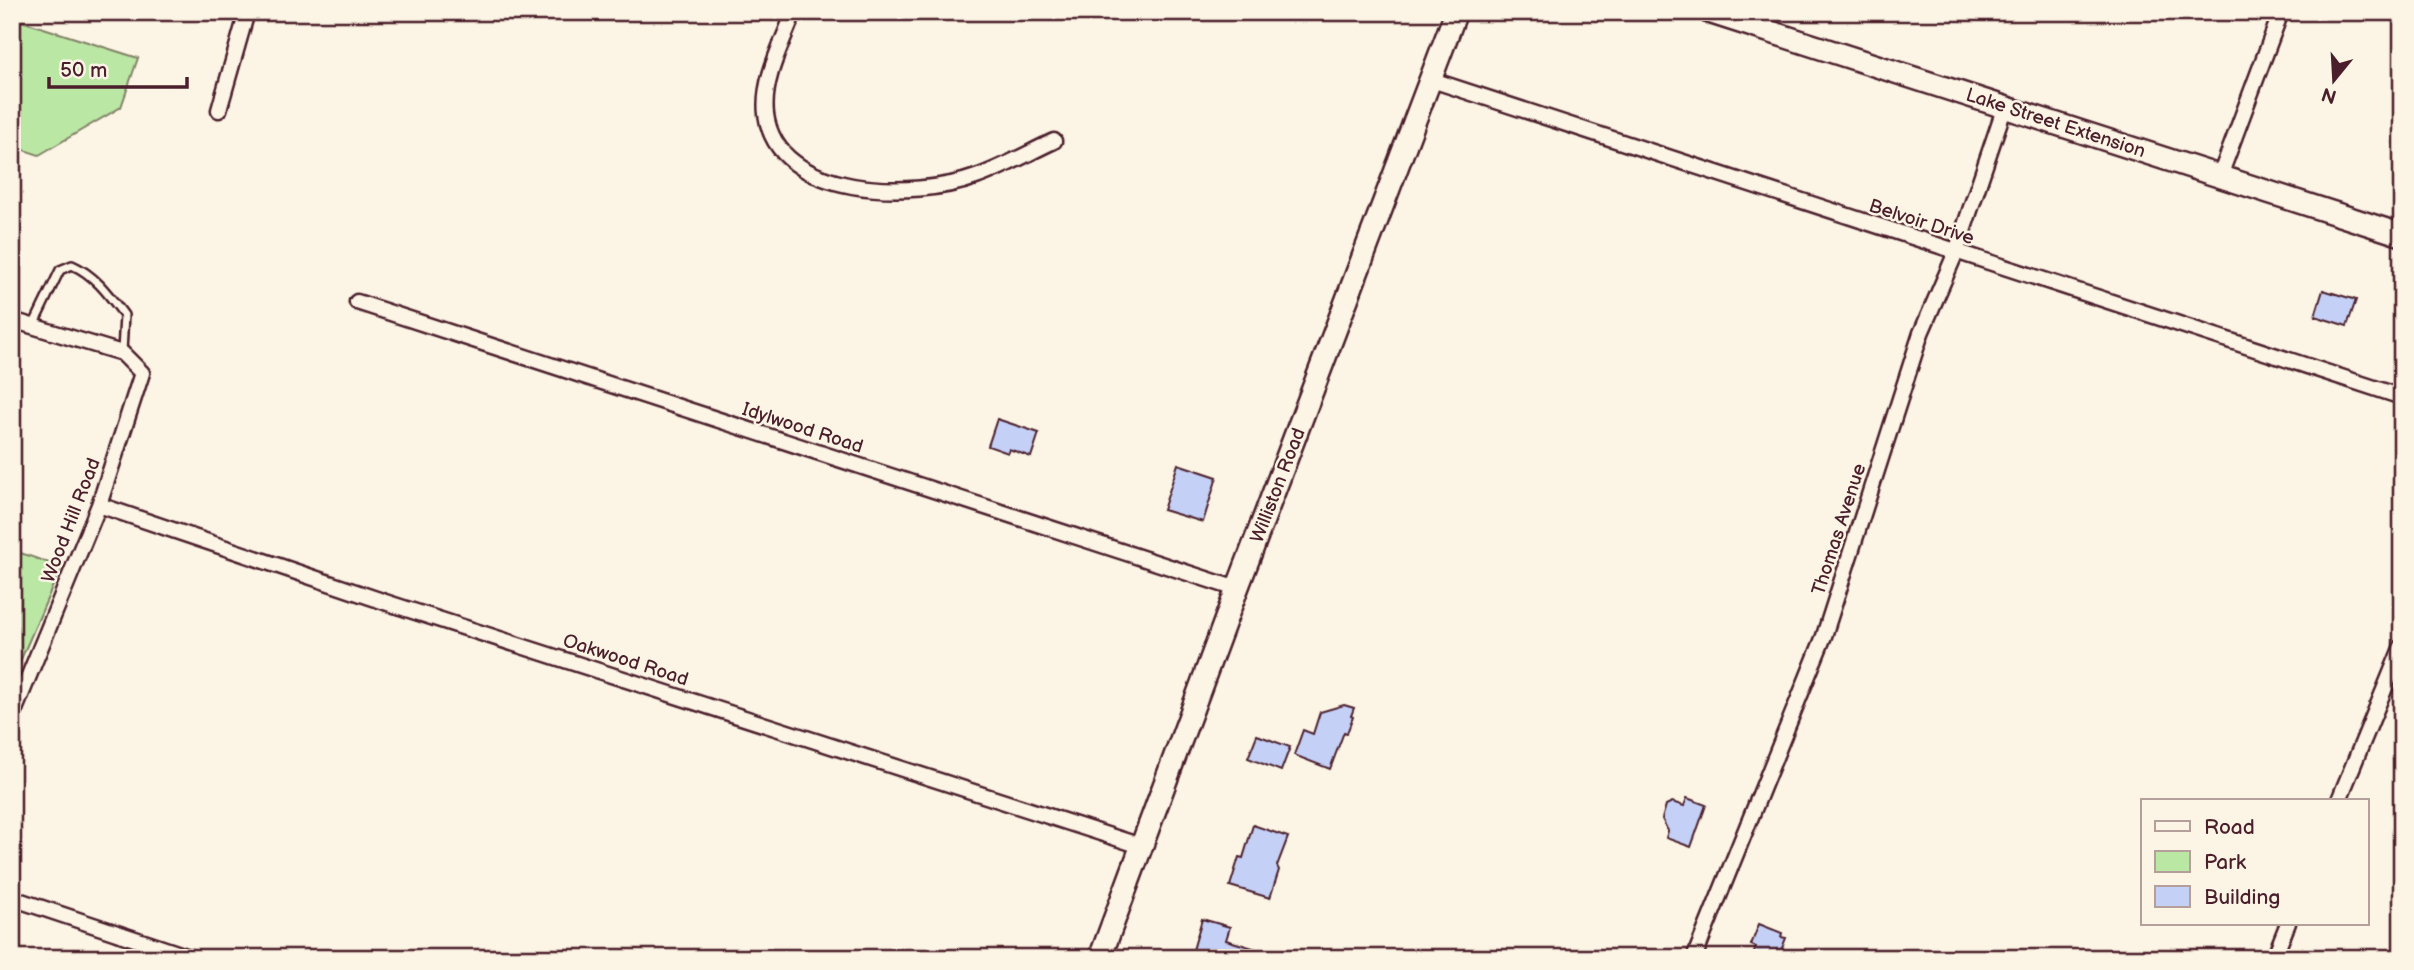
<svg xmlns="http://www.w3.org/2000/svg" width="2414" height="970" font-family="'Balsamiq Sans',sans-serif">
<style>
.green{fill:#bbe7a5;stroke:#828368;stroke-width:2}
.building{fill:#c5d0f7;stroke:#4a1f2b;stroke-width:2}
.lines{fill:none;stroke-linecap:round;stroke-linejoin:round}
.lane-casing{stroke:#4a1f2b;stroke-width:12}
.street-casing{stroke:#4a1f2b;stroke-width:19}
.secondary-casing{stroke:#4a1f2b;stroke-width:26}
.lane{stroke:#fcf5e5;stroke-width:7}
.street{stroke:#fcf5e5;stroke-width:14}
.secondary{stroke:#fcf5e5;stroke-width:21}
.labels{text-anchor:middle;stroke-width:5;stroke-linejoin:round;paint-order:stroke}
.street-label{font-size:19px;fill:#4a1f2b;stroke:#fcf5e5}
</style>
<rect width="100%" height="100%" fill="#fcf5e5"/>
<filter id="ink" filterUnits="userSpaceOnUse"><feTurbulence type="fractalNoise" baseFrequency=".0143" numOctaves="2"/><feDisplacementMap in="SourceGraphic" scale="14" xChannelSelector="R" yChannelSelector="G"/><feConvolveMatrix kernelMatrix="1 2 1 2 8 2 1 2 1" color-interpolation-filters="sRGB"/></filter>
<g filter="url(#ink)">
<!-- green -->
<path class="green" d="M 12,18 L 138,58 L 121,107 L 39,155 L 12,146 Z
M 12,550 L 61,567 L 12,680 Z"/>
<!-- building -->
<path class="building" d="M 2323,290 L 2356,300 L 2347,326 L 2315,316 Z
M 997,419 L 1039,433 L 1031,457 L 1009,449 L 1008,453 L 988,446 Z
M 1178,464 L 1217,477 L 1203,522 L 1163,510 Z
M 1344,705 L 1354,708 L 1351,716 L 1353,717 L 1347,733 L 1344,732 L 1330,769 L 1294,755 L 1303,730 L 1313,734 L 1320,712 Z
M 1257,735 L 1290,747 L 1281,771 L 1248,758 Z
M 1687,798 L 1706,805 L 1691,847 L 1666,838 L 1668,831 L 1662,819 L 1666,805 L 1672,802 L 1684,806 Z
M 1253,825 L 1288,837 L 1277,866 L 1279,870 L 1270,898 L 1230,886 L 1239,857 L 1243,858 Z
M 1202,919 L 1230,927 L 1226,940 L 1273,954 L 1272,958 L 1218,958 L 1193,950 Z
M 1759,924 L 1782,933 L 1781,937 L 1786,938 L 1778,958 L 1752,958 L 1756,947 L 1751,945 Z"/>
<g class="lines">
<!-- lane casing -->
<g class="lane-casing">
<path id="lane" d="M 33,326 L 60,270 L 72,265 C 95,275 109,295 124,315 L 122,352"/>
</g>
<!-- street casing -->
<g class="street-casing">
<path id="street" d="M 794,12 C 782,44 762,80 766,114 C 777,200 916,199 976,177 C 1002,168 1028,153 1054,141
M 1432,80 L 2402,397
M 219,110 L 247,12
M 2220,176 L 2281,12
M 357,302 L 1237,589
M 12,320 L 122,353 L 142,373 L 99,505 L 12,717
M 99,505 L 388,603 L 1141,846
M 2339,800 L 2402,646
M 12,898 L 192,958
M 1694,958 L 1824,636 L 1921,333 L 1956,252 L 2005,106
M 2274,958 L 2288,923"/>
</g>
<!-- secondary casing -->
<g class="secondary-casing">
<path id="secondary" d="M 1709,12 L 2402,235
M 1100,958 L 1237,589 L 1456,12"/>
</g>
<!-- lane -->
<use href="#lane" class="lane"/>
<!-- street -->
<use href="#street" class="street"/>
<!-- secondary -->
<use href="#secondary" class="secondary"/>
</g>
</g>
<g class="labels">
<!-- street labels -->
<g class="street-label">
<text transform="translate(2056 122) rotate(18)" y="7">Lake Street Extension</text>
<text transform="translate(1922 221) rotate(18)" y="7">Belvoir Drive</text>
<text transform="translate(803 427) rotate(18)" y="7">Idylwood Road</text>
<text transform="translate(1277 485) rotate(-69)" y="7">Williston Road</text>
<text transform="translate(70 520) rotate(-69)" y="7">Wood Hill Road</text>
<text transform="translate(1838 529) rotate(-72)" y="7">Thomas Avenue</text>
<text transform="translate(626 659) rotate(18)" y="7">Oakwood Road</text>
</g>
</g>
<!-- margin -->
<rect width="2414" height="970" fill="none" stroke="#fcf5e5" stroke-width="42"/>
<rect x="21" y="21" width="2372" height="928" fill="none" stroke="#4a1f2b" stroke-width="2.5" filter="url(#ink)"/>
<!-- legend -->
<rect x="2141" y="799" width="228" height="126" fill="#fcf5e5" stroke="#b59f9b" stroke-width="2"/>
<rect x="2155" y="821" width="35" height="10" fill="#fcf5e5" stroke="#b59f9b" stroke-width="2"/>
<text x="2204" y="834" font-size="21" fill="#4a1f2b">Road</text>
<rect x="2155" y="851" width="35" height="21" fill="#bbe7a5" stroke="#b59f9b" stroke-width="2"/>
<text x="2204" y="869" font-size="21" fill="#4a1f2b">Park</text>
<rect x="2155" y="886" width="35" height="21" fill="#c5d0f7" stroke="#b59f9b" stroke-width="2"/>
<text x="2204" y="904" font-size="21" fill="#4a1f2b">Building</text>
<!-- north arrow -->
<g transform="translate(2334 80) rotate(198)" stroke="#fcf5e5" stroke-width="5" paint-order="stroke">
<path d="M0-5L12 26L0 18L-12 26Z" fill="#4a1f2b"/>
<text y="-10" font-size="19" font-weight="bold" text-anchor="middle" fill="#4a1f2b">N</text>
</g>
<!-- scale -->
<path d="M49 77v10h138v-10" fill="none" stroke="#4a1f2b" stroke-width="3.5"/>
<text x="60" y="77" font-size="21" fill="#4a1f2b" stroke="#fcf5e5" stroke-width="5" paint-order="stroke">50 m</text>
</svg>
